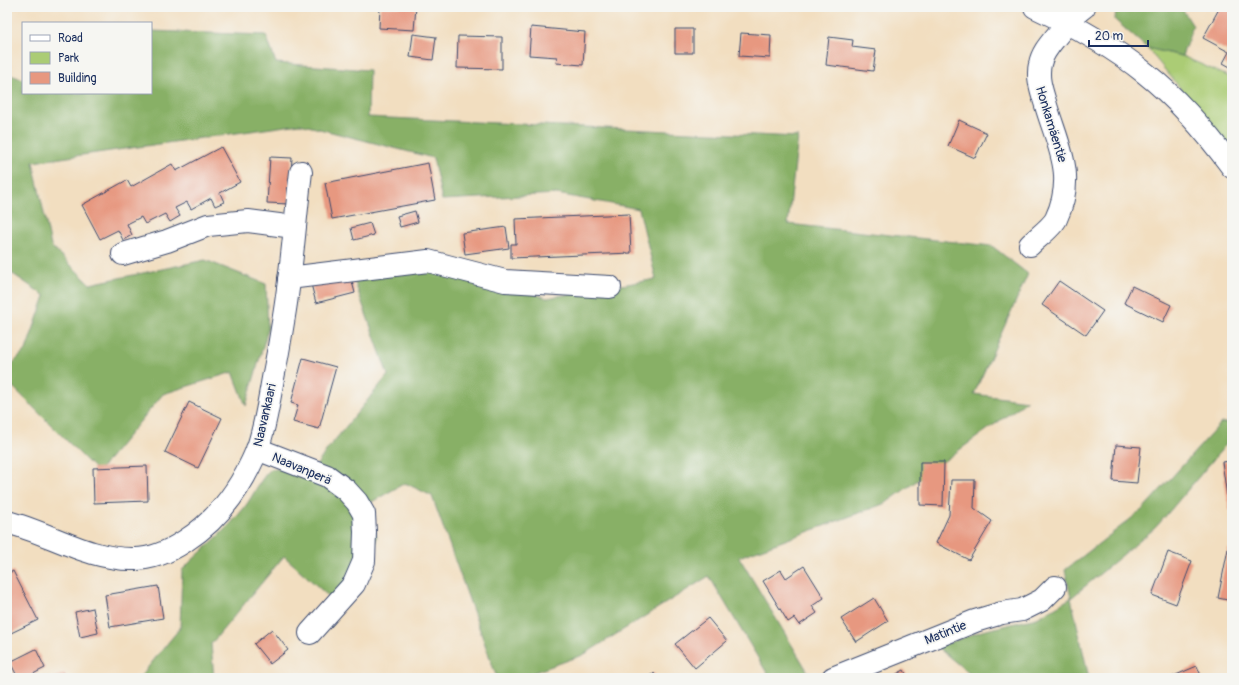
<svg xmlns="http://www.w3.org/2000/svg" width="1239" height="685" font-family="Pangolin,sans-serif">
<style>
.green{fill:#abcc75;stroke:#637e6a}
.forest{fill:#88b066;stroke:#527062}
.building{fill:#e79880}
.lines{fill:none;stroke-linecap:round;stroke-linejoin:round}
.minor-casing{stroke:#3b496d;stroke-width:24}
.major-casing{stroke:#3b496d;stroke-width:24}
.minor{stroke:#fff;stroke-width:22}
.major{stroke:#fff;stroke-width:22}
.labels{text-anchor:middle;stroke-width:3.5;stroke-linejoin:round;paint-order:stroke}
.street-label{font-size:13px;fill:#1b2f5e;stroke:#f6f6f2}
</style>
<rect width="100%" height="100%" fill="#f6f6f2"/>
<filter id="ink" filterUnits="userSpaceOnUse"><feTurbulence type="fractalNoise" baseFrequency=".025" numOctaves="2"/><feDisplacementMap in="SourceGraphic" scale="8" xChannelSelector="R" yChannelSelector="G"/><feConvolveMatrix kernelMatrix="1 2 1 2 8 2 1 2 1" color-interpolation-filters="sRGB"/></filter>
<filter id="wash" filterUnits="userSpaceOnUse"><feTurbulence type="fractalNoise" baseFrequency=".012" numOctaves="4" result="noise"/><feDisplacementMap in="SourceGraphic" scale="16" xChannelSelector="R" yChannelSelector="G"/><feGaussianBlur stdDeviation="0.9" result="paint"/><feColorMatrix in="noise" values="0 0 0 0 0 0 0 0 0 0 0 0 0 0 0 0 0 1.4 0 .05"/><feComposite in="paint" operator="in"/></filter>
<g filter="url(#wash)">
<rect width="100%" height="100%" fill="#f2dec0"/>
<!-- green -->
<path class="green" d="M 1147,48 L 1182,56 L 1232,78 L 1232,153 L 1209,123 Z"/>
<!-- forest -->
<path class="forest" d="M 1116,7 L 1181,7 L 1193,26 L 1182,56 L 1147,48 L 1115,20 Z
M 151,31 L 266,35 L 276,63 L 369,70 L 368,117 L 798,137 L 788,224 L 992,246 L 1028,274 L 974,394 L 1027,401 L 886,503 L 739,557 L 808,672 L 796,678 L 770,678 L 709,576 L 583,655 L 518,678 L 497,678 L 432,496 L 405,483 L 368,504 L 377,537 L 366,570 L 338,605 L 284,556 L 211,644 L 214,678 L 141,678 L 140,677 L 180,628 L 182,570 C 203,549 226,531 244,508 C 254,495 259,480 271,469 L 280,469 L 309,477 L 326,451 L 388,375 L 354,280 L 433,262 L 547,298 L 656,279 L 639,209 L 557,194 L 442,200 L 433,158 L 300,124 L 33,162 L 51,246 L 90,284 L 205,260 L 266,284 L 268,329 L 246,406 L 233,372 L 163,394 L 98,472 L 13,387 L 7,392 L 7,369 L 26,350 L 45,296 L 7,270 L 7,74 L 23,79 L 23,93 L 151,93 Z
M 1232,422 L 1232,440 L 1229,441 L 1163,519 L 1155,528 L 1071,598 L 1089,678 L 975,678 L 937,647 L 982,631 L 1037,618 L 1071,598 L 1065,570 L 1142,510 L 1221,423 Z"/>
<g id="blocks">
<!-- building -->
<path class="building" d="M 380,7 L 416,7 L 414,30 L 379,28 Z
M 1220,7 L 1232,7 L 1232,68 L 1223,63 L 1229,52 L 1203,38 Z
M 531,27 L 585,32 L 583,65 L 556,63 L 557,57 L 529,55 Z
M 675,29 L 693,29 L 693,53 L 675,53 Z
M 741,33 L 771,35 L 770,58 L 739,56 Z
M 413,34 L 436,37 L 433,60 L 410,57 Z
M 458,36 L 502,37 L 502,69 L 457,68 Z
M 829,37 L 853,40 L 852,47 L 876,50 L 873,71 L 826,65 Z
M 959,120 L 987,133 L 975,158 L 948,146 Z
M 221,147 L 240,182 L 220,193 L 224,202 L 215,206 L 211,198 L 191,209 L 187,202 L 175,208 L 180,216 L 170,222 L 165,214 L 145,224 L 141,217 L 127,224 L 132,235 L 123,240 L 118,230 L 100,239 L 82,205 L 127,180 L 131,187 L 172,164 L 176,171 Z
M 270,157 L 292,158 L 289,204 L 267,203 Z
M 428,163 L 435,200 L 332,219 L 325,183 Z
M 415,211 L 418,222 L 400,227 L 397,216 Z
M 629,214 L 631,253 L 511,258 L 511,244 L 516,244 L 515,219 Z
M 370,223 L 374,235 L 354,240 L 351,228 Z
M 506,227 L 509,248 L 465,254 L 462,233 Z
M 350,274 L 355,293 L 316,303 L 311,284 Z
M 1059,281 L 1103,311 L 1086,335 L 1042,305 Z
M 1132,286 L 1171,305 L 1163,322 L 1124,303 Z
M 303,358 L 336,367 L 319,429 L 293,422 L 298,405 L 291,403 Z
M 189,402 L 222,418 L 198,468 L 165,452 Z
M 1116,445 L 1141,447 L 1137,483 L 1113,481 Z
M 1232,461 L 1232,510 L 1229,510 L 1222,462 Z
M 920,462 L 944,462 L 943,506 L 920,505 Z
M 147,466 L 148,501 L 94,503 L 93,468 Z
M 951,480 L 975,480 L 974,508 L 992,521 L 969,560 L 936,543 L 949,515 Z
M 1228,549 L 1232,550 L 1232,601 L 1218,598 Z
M 1168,552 L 1192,561 L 1176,604 L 1152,595 Z
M 804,566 L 824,598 L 812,606 L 817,613 L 799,625 L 794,618 L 788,622 L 763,581 L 781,570 L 786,578 Z
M 13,571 L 38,620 L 11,633 L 7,625 L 7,574 Z
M 158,586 L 163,618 L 110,627 L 105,595 Z
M 874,598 L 888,621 L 856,642 L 841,619 Z
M 93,608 L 98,633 L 80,637 L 75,612 Z
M 708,618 L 727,641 L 695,668 L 675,644 Z
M 272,629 L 288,650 L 270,664 L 254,644 Z
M 36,649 L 45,668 L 25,678 L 18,678 L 10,662 Z
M 1197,666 L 1202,678 L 1169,678 Z
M 904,670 L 908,678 L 889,678 Z
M 64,673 L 67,678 L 54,678 Z
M 654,673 L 656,678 L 646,678 Z"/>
</g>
</g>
<g filter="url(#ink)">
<use href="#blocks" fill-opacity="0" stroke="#3b496d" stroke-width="1"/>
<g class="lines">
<!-- minor casing -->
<g class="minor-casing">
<path id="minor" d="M 1030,245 C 1037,238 1052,227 1056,219 C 1077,174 1057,145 1045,102 C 1041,89 1037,77 1040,64 C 1042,52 1052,42 1059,33 C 1067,24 1074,14 1084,7
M 123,254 L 167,241 L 208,225 L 248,221 L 294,227
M 289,278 L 428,261 L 505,281 L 610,287
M 257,449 L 327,476 L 346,490 L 357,502 L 364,514 L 365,532 L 364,561 L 354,584 L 310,633
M 7,522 C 50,533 89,560 134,559 C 153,559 170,551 185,541 C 218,520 242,486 257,450 C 266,425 269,399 274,373 C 278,354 281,335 284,316 C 292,268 295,220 301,172
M 833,678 L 975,621 L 1002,613 L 1022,610 L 1042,600 L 1055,587"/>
</g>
<!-- major casing -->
<g class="major-casing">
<path id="major" d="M 1035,7 C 1073,25 1112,46 1145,73 C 1178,99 1207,133 1232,167"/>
</g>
<!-- minor -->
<use href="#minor" class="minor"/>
<!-- major -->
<use href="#major" class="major"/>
</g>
</g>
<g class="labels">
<!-- street labels -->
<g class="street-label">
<text transform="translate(1052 124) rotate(73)" y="5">Honkamäentie</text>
<text transform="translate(264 415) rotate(-77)" y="5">Naavankaari</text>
<text transform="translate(302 468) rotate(23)" y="5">Naavanperä</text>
<text transform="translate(945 632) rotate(-22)" y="5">Matintie</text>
</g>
</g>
<!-- margin -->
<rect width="1239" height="685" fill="none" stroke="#f6f6f2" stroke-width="24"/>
<!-- legend -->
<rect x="22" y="22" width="130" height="72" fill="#f6f6f2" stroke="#9ea6b7"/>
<rect x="30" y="35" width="20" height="6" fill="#ffffff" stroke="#9ea6b7"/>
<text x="58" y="42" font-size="12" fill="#1b2f5e">Road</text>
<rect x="30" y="52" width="20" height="12" fill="#abcc75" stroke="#9ea6b7"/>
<text x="58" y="62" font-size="12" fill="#1b2f5e">Park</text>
<rect x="30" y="72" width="20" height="12" fill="#e79880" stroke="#9ea6b7"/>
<text x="58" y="82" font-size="12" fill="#1b2f5e">Building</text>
<!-- scale -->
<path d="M1089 40v6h59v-6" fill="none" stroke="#1b2f5e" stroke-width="2"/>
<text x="1095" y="40" font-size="12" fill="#1b2f5e" stroke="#f6f6f2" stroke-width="3" paint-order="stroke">20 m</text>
</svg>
